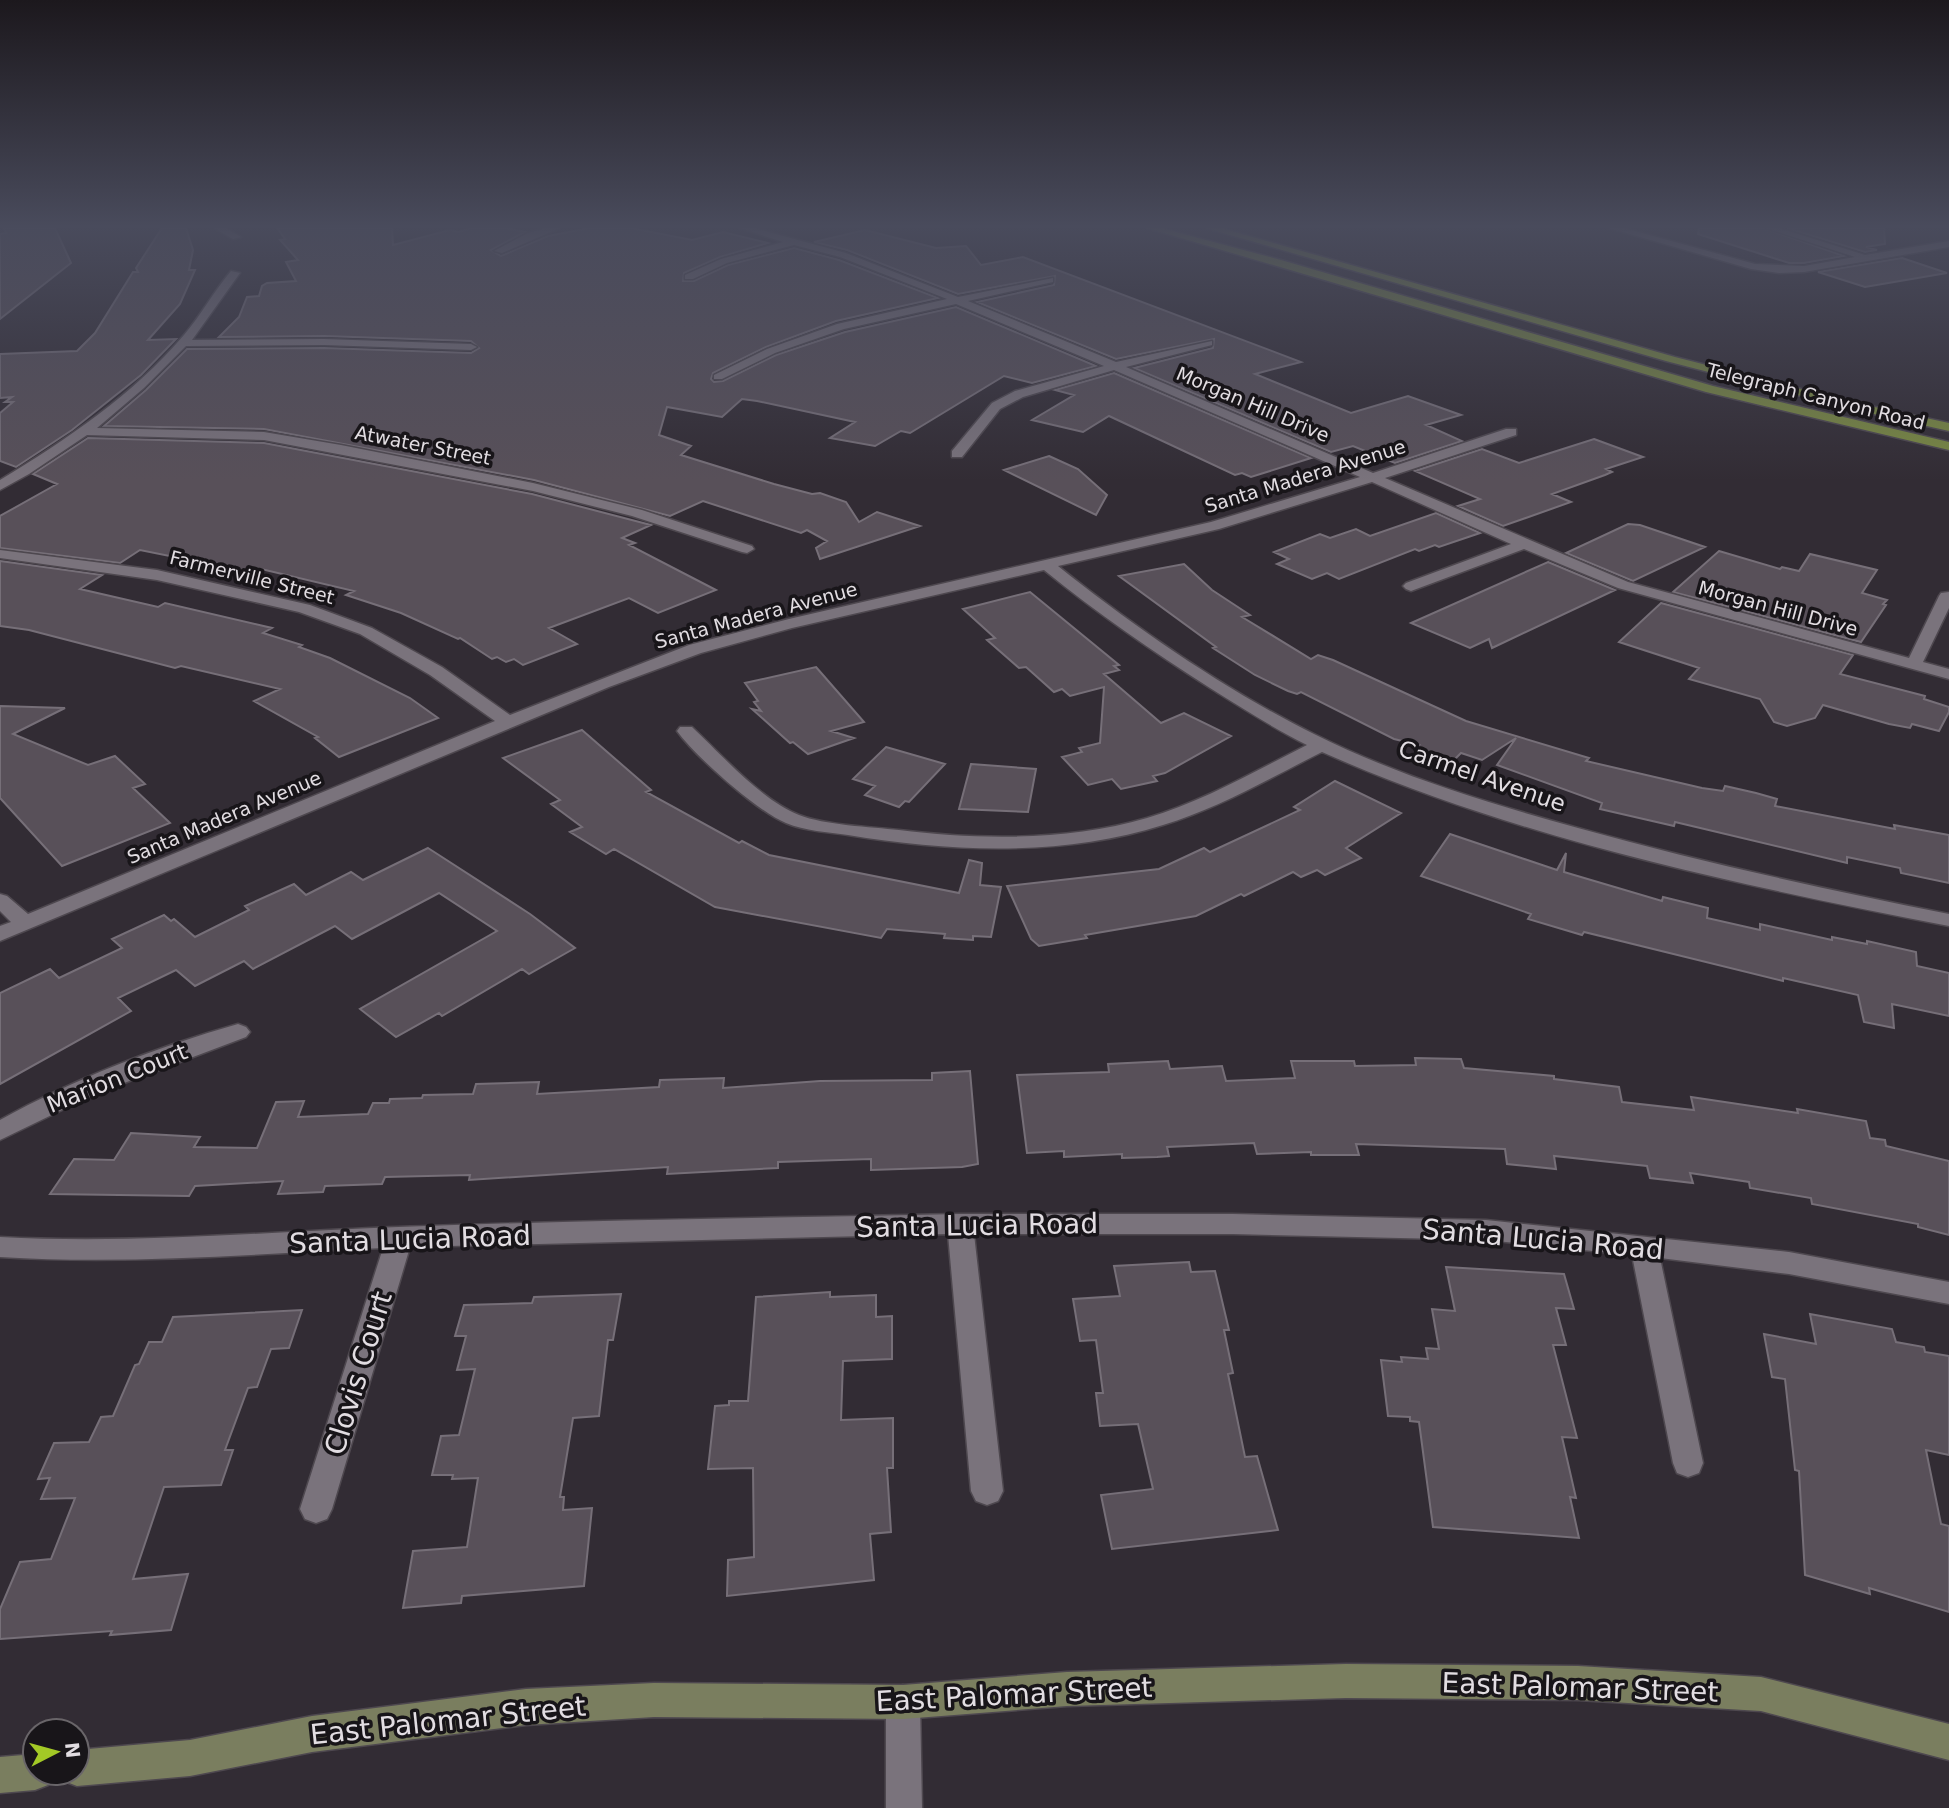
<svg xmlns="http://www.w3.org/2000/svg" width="1949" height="1808" font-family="'DejaVu Sans',sans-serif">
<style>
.building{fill:#585059;stroke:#766f78;stroke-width:2}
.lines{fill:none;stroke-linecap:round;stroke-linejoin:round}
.minor-casing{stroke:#4e484f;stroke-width:3}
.secondary-casing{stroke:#4e484f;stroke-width:3}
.primary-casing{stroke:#4e484f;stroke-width:3}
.minor{fill:#7a737c;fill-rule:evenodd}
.secondary{fill:#7a7e5f;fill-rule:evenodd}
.primary{fill:#7a8942;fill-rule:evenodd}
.labels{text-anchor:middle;stroke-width:7;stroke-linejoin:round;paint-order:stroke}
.far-street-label{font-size:19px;fill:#e2dde2;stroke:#181519}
.street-label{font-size:23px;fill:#e2dde2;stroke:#181519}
.near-street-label{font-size:28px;fill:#e2dde2;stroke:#181519}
</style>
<rect width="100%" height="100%" fill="#322c34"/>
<!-- building -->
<path class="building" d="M 4,228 L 55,228 L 71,263 L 0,319 L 0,234 L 6,233 Z
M 162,228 L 186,228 L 193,250 L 189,270 L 195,270 L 180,304 L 148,340 L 176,339 L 141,375 L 72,430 L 16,467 L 0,461 L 0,413 L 13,402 L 5,402 L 12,397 L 0,398 L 0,354 L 77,351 L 95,333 L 133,272 L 138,272 L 136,268 Z
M 277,228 L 392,228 L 393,245 L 450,230 L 458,232 L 472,228 L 505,228 L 525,232 L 491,250 L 501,256 L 548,236 L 590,228 L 631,228 L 692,240 L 723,232 L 768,243 L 720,257 L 684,273 L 683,281 L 694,281 L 728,265 L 794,248 L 839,260 L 938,298 L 836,321 L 766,347 L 713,373 L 711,379 L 714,382 L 723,381 L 776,355 L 845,332 L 956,307 L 1096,366 L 1032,383 L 1004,376 L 910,433 L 901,431 L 875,446 L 830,438 L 855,422 L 757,401 L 742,399 L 722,417 L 667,407 L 659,435 L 691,446 L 681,455 L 774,484 L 812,494 L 820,493 L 846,502 L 859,522 L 877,512 L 920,526 L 820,559 L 816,548 L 827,541 L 807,530 L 801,533 L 703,501 L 670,516 L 534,480 L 264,429 L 104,426 L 146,390 L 187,349 L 324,348 L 471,353 L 479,348 L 471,341 L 324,336 L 219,337 L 239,317 L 247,297 L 259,296 L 262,286 L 267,283 L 296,281 L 286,262 L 298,260 L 280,240 L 285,239 Z
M 1699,228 L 1763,228 L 1844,256 L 1804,263 L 1789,263 L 1698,234 Z
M 1787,228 L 1884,228 L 1885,244 L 1866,247 L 1877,250 L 1865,252 Z
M 865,230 L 936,248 L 966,246 L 981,265 L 1023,257 L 1301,362 L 1255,374 L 1351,413 L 1408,396 L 1461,415 L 1426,425 L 1462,441 L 1395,463 L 1353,446 L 1331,452 L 1134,368 L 1213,348 L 1214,339 L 1116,359 L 977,302 L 1054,285 L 1055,276 L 958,294 L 847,250 L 814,242 Z
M 1902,258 L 1947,273 L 1865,287 L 1818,272 Z
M 1114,373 L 1311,458 L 1251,477 L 1242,473 L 1235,475 L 1109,416 L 1083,432 L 1032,420 L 1074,395 L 1055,390 Z
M 88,438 L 264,443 L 532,494 L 651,525 L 622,538 L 635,543 L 629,545 L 716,590 L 658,613 L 629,598 L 549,628 L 577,644 L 523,665 L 514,659 L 506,662 L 497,657 L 492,659 L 460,638 L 458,639 L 401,613 L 346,595 L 354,591 L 257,568 L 249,572 L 140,550 L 120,563 L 0,548 L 0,516 L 57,484 L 33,474 Z
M 1594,439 L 1643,457 L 1606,469 L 1612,472 L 1605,475 L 1552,494 L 1571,502 L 1503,526 L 1458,506 L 1480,499 L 1415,471 L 1482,449 L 1519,463 Z
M 1049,456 L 1078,469 L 1107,495 L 1096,515 L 1004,470 Z
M 1436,513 L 1480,533 L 1439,547 L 1435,545 L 1419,551 L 1415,549 L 1339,579 L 1327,573 L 1312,579 L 1277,564 L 1289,559 L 1274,552 L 1320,534 L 1330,538 L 1356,529 L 1370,536 Z
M 1628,524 L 1640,525 L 1705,547 L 1633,581 L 1566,553 Z
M 1719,551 L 1780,569 L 1782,567 L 1799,571 L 1810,554 L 1877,570 L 1862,593 L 1887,600 L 1883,604 L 1886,605 L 1861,642 L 1673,592 Z
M 0,561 L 102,575 L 80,589 L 158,607 L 165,603 L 272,628 L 263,633 L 302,645 L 299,647 L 330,658 L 410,698 L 438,718 L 339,757 L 315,738 L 318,737 L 254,701 L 280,689 L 181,666 L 175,668 L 29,630 L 0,626 Z
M 1548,562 L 1615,590 L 1492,648 L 1489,639 L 1470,648 L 1411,623 Z
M 1184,564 L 1212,590 L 1250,615 L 1242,617 L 1311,659 L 1318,655 L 1333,660 L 1466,721 L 1589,758 L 1586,761 L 1702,788 L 1723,791 L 1725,786 L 1756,793 L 1777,799 L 1775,806 L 1895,829 L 1894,825 L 1949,835 L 1949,883 L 1901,873 L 1900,868 L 1847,857 L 1847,863 L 1675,822 L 1674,826 L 1600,809 L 1602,803 L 1497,765 L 1516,738 L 1482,760 L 1461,753 L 1453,761 L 1414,749 L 1419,745 L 1394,739 L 1301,692 L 1297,694 L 1288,691 L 1255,675 L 1213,648 L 1216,647 L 1119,576 Z
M 1030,592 L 1119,665 L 1114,666 L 1119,670 L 1104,674 L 1161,723 L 1184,713 L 1231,736 L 1165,773 L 1153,776 L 1157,781 L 1121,789 L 1112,779 L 1088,785 L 1062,757 L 1082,752 L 1079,748 L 1100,743 L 1104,687 L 1070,696 L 1062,689 L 1054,692 L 1026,667 L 1019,668 L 987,640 L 995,638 L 963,609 Z
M 1661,603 L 1853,655 L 1840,674 L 1925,696 L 1924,699 L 1949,707 L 1949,712 L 1939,731 L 1912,724 L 1910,728 L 1889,724 L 1823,705 L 1815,718 L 1787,726 L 1774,722 L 1760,699 L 1689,679 L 1699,668 L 1619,642 Z
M 816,667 L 864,722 L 831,731 L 854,738 L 808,754 L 793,742 L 790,743 L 752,709 L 761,711 L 754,702 L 758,701 L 745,683 Z
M 0,706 L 65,708 L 13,734 L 88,765 L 115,756 L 145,784 L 133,788 L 170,823 L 62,866 L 0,798 Z
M 582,730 L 651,790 L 646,792 L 739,843 L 742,841 L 769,855 L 959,893 L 969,860 L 982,863 L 980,885 L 1001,887 L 991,937 L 973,936 L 973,940 L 944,938 L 945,934 L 887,929 L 881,938 L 715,907 L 614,849 L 606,854 L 570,832 L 582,827 L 551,804 L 560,800 L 503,758 Z
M 886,747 L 945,764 L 909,802 L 905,801 L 899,807 L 865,795 L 875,786 L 853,779 Z
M 971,764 L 1036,769 L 1028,812 L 959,809 Z
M 1335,781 L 1401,813 L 1346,848 L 1361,858 L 1325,875 L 1317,870 L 1301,877 L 1293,872 L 1244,896 L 1241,894 L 1196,916 L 1085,935 L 1087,938 L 1039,946 L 1031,939 L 1007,886 L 1159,869 L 1204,848 L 1210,852 L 1300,810 L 1294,807 Z
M 1450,834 L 1557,870 L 1566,853 L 1564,872 L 1662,901 L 1663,897 L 1708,908 L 1707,918 L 1760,930 L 1760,924 L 1832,940 L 1832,937 L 1867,944 L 1867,941 L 1916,952 L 1917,966 L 1949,973 L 1949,1016 L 1892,1004 L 1894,1028 L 1864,1022 L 1858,995 L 1783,978 L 1783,981 L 1584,932 L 1582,935 L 1528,919 L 1531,914 L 1421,876 Z
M 428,848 L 530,914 L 575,948 L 529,974 L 522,969 L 442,1016 L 439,1013 L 396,1037 L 360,1009 L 497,931 L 439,893 L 352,939 L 335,926 L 253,969 L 244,961 L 195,986 L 176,970 L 118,998 L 131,1011 L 0,1084 L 0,993 L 50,969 L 59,978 L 122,948 L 112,939 L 164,915 L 171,921 L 174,919 L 195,937 L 249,910 L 245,906 L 294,884 L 306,895 L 351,872 L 363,880 Z
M 1415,1058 L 1461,1059 L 1464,1068 L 1554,1076 L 1554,1079 L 1619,1087 L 1622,1102 L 1694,1110 L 1691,1097 L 1798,1113 L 1797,1109 L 1866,1121 L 1870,1138 L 1885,1140 L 1886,1146 L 1949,1161 L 1949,1235 L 1918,1227 L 1918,1224 L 1812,1204 L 1811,1198 L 1750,1188 L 1749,1182 L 1690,1173 L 1693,1183 L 1650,1178 L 1647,1166 L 1554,1156 L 1556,1169 L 1507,1164 L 1505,1149 L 1356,1144 L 1359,1155 L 1311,1155 L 1311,1152 L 1257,1154 L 1254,1143 L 1167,1147 L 1169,1156 L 1157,1157 L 1122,1158 L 1122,1154 L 1064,1157 L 1064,1151 L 1027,1153 L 1017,1075 L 1109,1072 L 1108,1064 L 1168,1061 L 1170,1069 L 1222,1066 L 1226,1081 L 1295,1078 L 1291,1061 L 1354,1061 L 1355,1066 L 1416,1065 Z
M 970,1071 L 978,1164 L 962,1167 L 871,1170 L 871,1159 L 778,1162 L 778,1168 L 667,1174 L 668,1167 L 469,1180 L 470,1175 L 385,1177 L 382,1184 L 325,1186 L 323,1192 L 278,1194 L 283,1181 L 195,1186 L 189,1196 L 50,1194 L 74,1159 L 114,1160 L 131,1133 L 200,1137 L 194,1147 L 257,1148 L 276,1102 L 304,1101 L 298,1117 L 368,1114 L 373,1103 L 389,1103 L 390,1099 L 422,1098 L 423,1095 L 473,1094 L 476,1084 L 539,1082 L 537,1094 L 659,1087 L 660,1080 L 724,1078 L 723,1088 L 820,1081 L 932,1080 L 932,1073 Z
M 1189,1262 L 1191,1272 L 1215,1271 L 1229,1330 L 1224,1330 L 1233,1373 L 1228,1374 L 1245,1457 L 1257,1456 L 1278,1530 L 1112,1549 L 1101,1495 L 1153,1489 L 1138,1424 L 1100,1426 L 1096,1393 L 1103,1393 L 1096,1340 L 1080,1341 L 1073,1299 L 1120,1296 L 1114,1266 Z
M 1446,1267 L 1564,1274 L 1574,1309 L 1556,1308 L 1566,1345 L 1553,1345 L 1577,1438 L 1562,1437 L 1576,1498 L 1570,1497 L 1579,1538 L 1433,1527 L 1419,1422 L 1410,1421 L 1410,1417 L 1388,1416 L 1381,1360 L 1402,1362 L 1401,1357 L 1428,1359 L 1426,1348 L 1439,1349 L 1432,1309 L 1455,1311 Z
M 830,1292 L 830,1297 L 876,1295 L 876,1317 L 892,1316 L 892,1359 L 843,1361 L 841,1420 L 893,1418 L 893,1468 L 887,1468 L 891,1532 L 870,1534 L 874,1580 L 727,1596 L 728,1560 L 754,1557 L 753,1468 L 708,1469 L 715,1406 L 729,1405 L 729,1401 L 748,1401 L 756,1297 Z
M 621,1294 L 613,1340 L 608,1340 L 599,1416 L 573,1418 L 560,1497 L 564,1497 L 563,1510 L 592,1508 L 584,1586 L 462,1596 L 461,1603 L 403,1608 L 413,1551 L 467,1547 L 478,1478 L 452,1479 L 453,1475 L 432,1475 L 441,1436 L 459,1435 L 475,1369 L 457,1370 L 466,1336 L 455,1336 L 464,1305 L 532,1303 L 534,1297 Z
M 302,1310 L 289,1348 L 271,1349 L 257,1387 L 248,1388 L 225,1450 L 233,1450 L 221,1485 L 164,1487 L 133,1579 L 188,1574 L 171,1630 L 110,1635 L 112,1631 L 0,1639 L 0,1609 L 20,1562 L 51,1559 L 75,1498 L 41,1499 L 50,1478 L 38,1479 L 54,1443 L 89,1442 L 101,1417 L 113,1416 L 135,1365 L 139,1364 L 149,1342 L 162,1342 L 173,1317 Z
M 1810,1314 L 1892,1329 L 1896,1342 L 1924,1347 L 1925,1352 L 1949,1356 L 1949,1455 L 1926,1450 L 1941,1524 L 1949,1526 L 1949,1612 L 1869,1588 L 1870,1594 L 1805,1575 L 1799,1471 L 1795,1470 L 1785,1379 L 1772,1377 L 1764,1334 L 1816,1344 Z"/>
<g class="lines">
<!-- minor casing -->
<g class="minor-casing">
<path id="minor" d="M 214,228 L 226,228 L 241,237 L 233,239 Z
M 546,228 L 560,228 L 502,253 L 494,251 L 528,233 Z
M 740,228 L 754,228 L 846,253 L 958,297 L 1053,278 L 1053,282 L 968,301 L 1116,362 L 1212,341 L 1212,345 L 1126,367 L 1373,473 L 1506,429 L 1516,429 L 1516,435 L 1385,478 L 1628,582 L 1909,658 L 1939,596 L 1941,593 L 1949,592 L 1949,608 L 1923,662 L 1949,669 L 1949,679 L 1618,588 L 1524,549 L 1411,591 L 1406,589 L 1403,586 L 1406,583 L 1511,544 L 1372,482 L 1219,529 L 1058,566 C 1134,627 1227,691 1314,734 C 1398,776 1488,803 1578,828 C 1700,862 1824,889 1949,914 L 1949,926 C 1739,885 1518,839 1322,752 C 1270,778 1219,808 1163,825 C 1063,857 951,852 848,835 C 828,832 805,831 786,823 C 758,812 695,756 677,731 L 680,727 L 692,727 C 722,755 761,800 799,815 C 824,825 871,827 899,830 C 980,840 1069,841 1147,818 C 1204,801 1255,771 1307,745 C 1273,728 1242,708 1210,688 C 1152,651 1097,613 1044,570 L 792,628 L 701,653 L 609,687 L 0,941 L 0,926 L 11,922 L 0,911 L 0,894 L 7,896 L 28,914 L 495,721 L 430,675 L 360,634 L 299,612 L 157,580 L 0,558 L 0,550 L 157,570 L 310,605 L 372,628 L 442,667 L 510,715 L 689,645 L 789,619 L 1211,522 L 1360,477 L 1114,370 L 1023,397 L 1000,409 L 962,457 L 952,457 L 952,451 L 992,403 L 1015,391 L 1104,366 L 956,304 L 844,329 L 775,353 L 722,379 L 714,379 L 714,375 L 767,349 L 837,324 L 947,299 L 840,257 L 794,245 L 727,263 L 693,279 L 685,279 L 685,275 L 721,259 L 783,242 Z
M 1609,228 L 1624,228 L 1755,264 L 1804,266 L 1855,257 L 1766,228 L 1779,228 L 1865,255 L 1949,241 L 1949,247 L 1804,272 L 1779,273 L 1751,269 Z
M 231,271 L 240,273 L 192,340 L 324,339 L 471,344 L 477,347 L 471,350 L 324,345 L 186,346 L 144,388 L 97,428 L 264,432 L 341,445 L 533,483 L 642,510 L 752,546 L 754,549 L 747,553 L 742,552 L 632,516 L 533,491 L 264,440 L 87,435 L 29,474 L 0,490 L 0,480 C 66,440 133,395 184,335 C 201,315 214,291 231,271 Z
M 238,1024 L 246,1027 L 250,1032 L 246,1037 L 95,1094 L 0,1140 L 0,1120 C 74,1079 157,1047 238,1024 Z
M 960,1214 L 1233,1214 L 1486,1220 L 1789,1252 L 1949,1282 L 1949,1304 L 1789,1274 L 1660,1258 L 1703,1463 L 1699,1473 L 1688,1477 L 1677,1473 L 1673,1463 L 1632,1255 L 1486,1240 L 1233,1234 L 974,1234 L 1003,1491 L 998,1501 L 987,1505 L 976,1501 L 971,1491 L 948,1234 L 410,1247 L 332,1509 L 327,1519 L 316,1523 L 305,1519 L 300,1509 L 383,1248 C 256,1254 127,1265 0,1257 L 0,1237 C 132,1244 265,1232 398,1227 C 585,1220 773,1218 960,1214 Z
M 903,1685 L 915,1690 L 920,1702 L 922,1808 L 886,1808 L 886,1702 L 891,1690 Z"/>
</g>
<!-- secondary casing -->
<g class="secondary-casing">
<path id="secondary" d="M 1346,1664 L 1578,1666 L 1761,1677 L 1949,1724 L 1949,1760 L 1761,1711 L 1578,1700 L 1346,1698 L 1067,1706 L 903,1719 L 654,1717 L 526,1725 L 312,1752 L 190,1776 L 77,1786 L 64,1781 L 61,1773 L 77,1773 L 77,1750 L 190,1740 L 312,1716 L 526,1689 L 654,1683 L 903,1685 L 1067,1672 Z
M 35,1754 L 35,1773 L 53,1773 L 48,1785 L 35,1790 L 0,1793 L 0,1757 Z"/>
</g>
<!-- primary casing -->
<g class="primary-casing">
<path id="primary" d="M 1147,228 L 1161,228 L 1281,260 L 1713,386 L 1949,442 L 1949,450 L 1706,392 Z
M 1206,228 L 1221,228 L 1675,357 L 1856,403 L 1949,423 L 1949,431 L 1856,410 L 1666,361 Z"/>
</g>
<!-- minor -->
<use href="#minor" class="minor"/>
<!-- secondary -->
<use href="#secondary" class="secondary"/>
<!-- primary -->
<use href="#primary" class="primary"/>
</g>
<!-- sky -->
<linearGradient id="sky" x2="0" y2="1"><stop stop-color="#1c181d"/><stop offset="0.47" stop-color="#494b5c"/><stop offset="1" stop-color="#494b5c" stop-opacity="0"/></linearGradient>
<rect width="1949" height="481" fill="url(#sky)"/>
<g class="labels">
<!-- far-street labels -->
<g class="far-street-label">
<text transform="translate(1816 396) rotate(14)" y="7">Telegraph Canyon Road</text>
<text transform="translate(1253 404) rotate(23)" y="7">Morgan Hill Drive</text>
<text transform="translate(423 445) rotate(11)" y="7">Atwater Street</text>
<text transform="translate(1305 476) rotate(-17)" y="7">Santa Madera Avenue</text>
<text transform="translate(252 577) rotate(14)" y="7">Farmerville Street</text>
<text transform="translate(1778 608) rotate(15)" y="7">Morgan Hill Drive</text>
<text transform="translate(756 615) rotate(-15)" y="7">Santa Madera Avenue</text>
<text transform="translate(224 817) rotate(-23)" y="7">Santa Madera Avenue</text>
</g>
<!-- street labels -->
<g class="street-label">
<text transform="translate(1482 776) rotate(19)" y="8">Carmel Avenue</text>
<text transform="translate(117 1078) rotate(-22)" y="8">Marion Court</text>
</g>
<!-- near-street labels -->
<g class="near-street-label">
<text transform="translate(977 1225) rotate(-1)" y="10">Santa Lucia Road</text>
<text transform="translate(410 1239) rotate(-2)" y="10">Santa Lucia Road</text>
<text transform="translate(1543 1239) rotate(5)" y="10">Santa Lucia Road</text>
<text transform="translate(358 1373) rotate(-73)" y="10">Clovis Court</text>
<text transform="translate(1580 1687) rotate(2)" y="10">East Palomar Street</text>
<text transform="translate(1014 1694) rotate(-3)" y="10">East Palomar Street</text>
<text transform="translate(448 1720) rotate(-6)" y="10">East Palomar Street</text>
</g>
</g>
<!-- north arrow -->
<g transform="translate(56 1752) rotate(84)"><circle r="33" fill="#181519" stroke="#696569" stroke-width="2"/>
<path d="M0-5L12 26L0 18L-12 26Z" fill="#a3c926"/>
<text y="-10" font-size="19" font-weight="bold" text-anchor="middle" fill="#e2dde2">N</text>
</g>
</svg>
